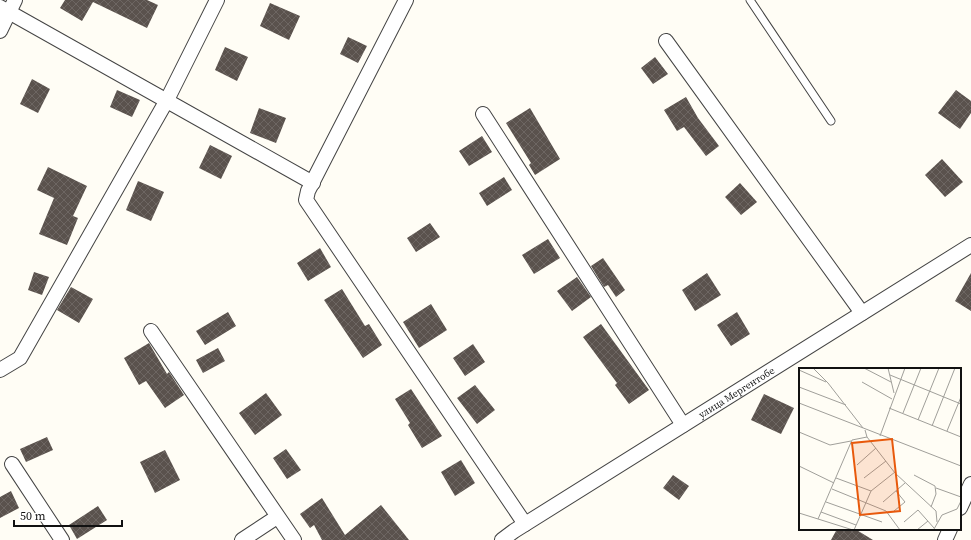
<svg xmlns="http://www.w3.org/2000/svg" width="971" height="540" font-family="'Source Serif 4',serif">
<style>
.building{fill:url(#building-cross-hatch)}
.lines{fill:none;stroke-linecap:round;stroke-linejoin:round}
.lane-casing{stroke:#444;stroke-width:9}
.street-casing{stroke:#444;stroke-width:16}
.lane{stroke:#fff;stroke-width:7}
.street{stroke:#fff;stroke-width:14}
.labels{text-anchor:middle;stroke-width:4;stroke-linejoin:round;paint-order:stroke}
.street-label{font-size:10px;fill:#111;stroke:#fff}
.inset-road{fill:none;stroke:#a09f9a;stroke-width:1}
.view{fill:#e8590c;fill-opacity:0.15;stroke:#e8590c;stroke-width:2}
.inset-edge{fill:none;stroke:#111;stroke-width:2}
</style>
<defs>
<pattern id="building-cross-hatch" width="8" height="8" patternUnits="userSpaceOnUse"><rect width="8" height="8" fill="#5a524d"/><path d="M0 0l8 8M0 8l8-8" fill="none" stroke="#6d6662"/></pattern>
</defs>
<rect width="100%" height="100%" fill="#fffdf5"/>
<!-- building -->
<path class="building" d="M 65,0 L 147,0 L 158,5 L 147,28 L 93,2 L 82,21 L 60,8 Z
M 270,3 L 300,16 L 289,40 L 260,26 Z
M 348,37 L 367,46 L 358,63 L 340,54 Z
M 225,47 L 248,57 L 237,81 L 215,70 Z
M 655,57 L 668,74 L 653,84 L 641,68 Z
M 32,79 L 50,89 L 38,113 L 20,104 Z
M 117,90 L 140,100 L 132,117 L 110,107 Z
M 956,90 L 971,101 L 971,113 L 960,129 L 938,113 Z
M 686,97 L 698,118 L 719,146 L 706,156 L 684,127 L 677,131 L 664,110 Z
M 259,108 L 286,118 L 276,143 L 250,133 Z
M 530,108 L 560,159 L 535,175 L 529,165 L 531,163 L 506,123 Z
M 482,136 L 492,152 L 469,166 L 459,151 Z
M 210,145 L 232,156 L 221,179 L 199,168 Z
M 942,159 L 963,182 L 945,197 L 925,175 Z
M 48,167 L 87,186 L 73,216 L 78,218 L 67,245 L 39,234 L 54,198 L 37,190 Z
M 504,177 L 512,190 L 487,206 L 479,193 Z
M 138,181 L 164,192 L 151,221 L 126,210 Z
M 740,183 L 757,202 L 741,215 L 725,197 Z
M 430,223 L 440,237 L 416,252 L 407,238 Z
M 548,239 L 560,258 L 534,274 L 522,255 Z
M 320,248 L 331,267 L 308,281 L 297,263 Z
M 603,258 L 625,290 L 616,297 L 608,285 L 604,287 L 591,266 Z
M 34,272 L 49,277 L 42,295 L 28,290 Z
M 707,273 L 721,295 L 695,311 L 682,290 Z
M 971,273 L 971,311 L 955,301 Z
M 577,277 L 591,297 L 572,311 L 557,291 Z
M 71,287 L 93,299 L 79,323 L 57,310 Z
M 342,289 L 365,326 L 369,324 L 382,345 L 363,358 L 324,300 Z
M 431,304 L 447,330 L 419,348 L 403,322 Z
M 228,312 L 236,326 L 205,345 L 196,331 Z
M 737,312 L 750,334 L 731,346 L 717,325 Z
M 601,324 L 649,390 L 629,404 L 615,385 L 617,383 L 583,337 Z
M 149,343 L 167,374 L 169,372 L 184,395 L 165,408 L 146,381 L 139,385 L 124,358 Z
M 473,344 L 485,362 L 465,376 L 453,358 Z
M 218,348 L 225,361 L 203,373 L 196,360 Z
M 475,385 L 495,410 L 477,424 L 457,398 Z
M 411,389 L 442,436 L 422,448 L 408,425 L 410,423 L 395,399 Z
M 266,393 L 282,415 L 255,435 L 239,413 Z
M 764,394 L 794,408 L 781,434 L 751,420 Z
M 47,437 L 53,450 L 26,462 L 20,449 Z
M 286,449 L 301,470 L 287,479 L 273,458 Z
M 165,450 L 180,480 L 155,493 L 140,462 Z
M 461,460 L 475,483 L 455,496 L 441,472 Z
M 673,475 L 689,486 L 679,500 L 663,488 Z
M 11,491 L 19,508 L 0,518 L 0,497 Z
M 322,498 L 345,535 L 381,505 L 409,540 L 322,540 L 314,525 L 310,528 L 300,514 Z
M 98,506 L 107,520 L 77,539 L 69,525 Z
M 837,529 L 855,529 L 873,540 L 831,540 Z"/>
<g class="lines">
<!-- lane casing -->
<g class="lane-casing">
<path id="lane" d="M 750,0 L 831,121"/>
</g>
<!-- street casing -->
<g class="street-casing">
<g id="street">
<path d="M 406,0 L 308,191 L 306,200 L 525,524"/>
<path d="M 0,7 L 313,183"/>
<path d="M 0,31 L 15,0"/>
<path d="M 666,41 L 862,313"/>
<path d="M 483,114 L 683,425"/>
<path d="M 151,331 L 294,540"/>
<path d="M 0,370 L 20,358 L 167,100 L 217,0"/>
<path d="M 12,464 L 62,540"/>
<path d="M 960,508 L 971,484"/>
<path d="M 242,540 L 277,517"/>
<path id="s1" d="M 502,540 L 514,531 L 971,245"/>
<path d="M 945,540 L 950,529"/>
</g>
</g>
<!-- lane -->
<use href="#lane" class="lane"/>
<!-- street -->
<use href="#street" class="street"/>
</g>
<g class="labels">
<!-- street labels -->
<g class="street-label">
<text dy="4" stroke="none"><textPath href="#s1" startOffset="277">улица Мергентобе</textPath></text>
</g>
</g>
<!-- overview -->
<g transform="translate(799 368)">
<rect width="162" height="162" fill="#fffdf5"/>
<path class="inset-road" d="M 14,0 L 29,15 L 64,60M 65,0 L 92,14M 89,0 L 95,25M 0,2 L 27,14M 91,7 L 162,36M 63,14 L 93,31M 0,19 L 47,37M 0,35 L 162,98M 90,40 L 162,69M 104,45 L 122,0M 119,52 L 140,0M 133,58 L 156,0M 66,62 L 68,69 L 96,105 L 137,143 L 138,154M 148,63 L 162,29M 0,64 L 31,77 L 52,73M 81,68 L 106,0M 58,97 L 77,80M 0,98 L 35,115M 115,107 L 136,118 L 137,126 L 132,139M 37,110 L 72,123M 65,110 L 87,93M 137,120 L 162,129M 33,121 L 87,143 L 101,162M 27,134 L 83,154M 84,134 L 106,115M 95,143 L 106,134 L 97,123M 22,144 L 57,157M 0,145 L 54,162M 19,151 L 53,72 L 68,69M 105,154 L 119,142 L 135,160M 135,161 L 143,147 L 158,141 L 162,133M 55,162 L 72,123 L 96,104M 118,162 L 129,153"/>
<path class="view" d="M 93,71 L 101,143 L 61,147 L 53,75 Z"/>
<rect width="162" height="162" class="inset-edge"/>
</g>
<!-- scale -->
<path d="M14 520v6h108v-6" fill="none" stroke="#111111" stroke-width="2"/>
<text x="20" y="520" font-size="12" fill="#111111" stroke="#ffffff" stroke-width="3" paint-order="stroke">50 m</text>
</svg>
